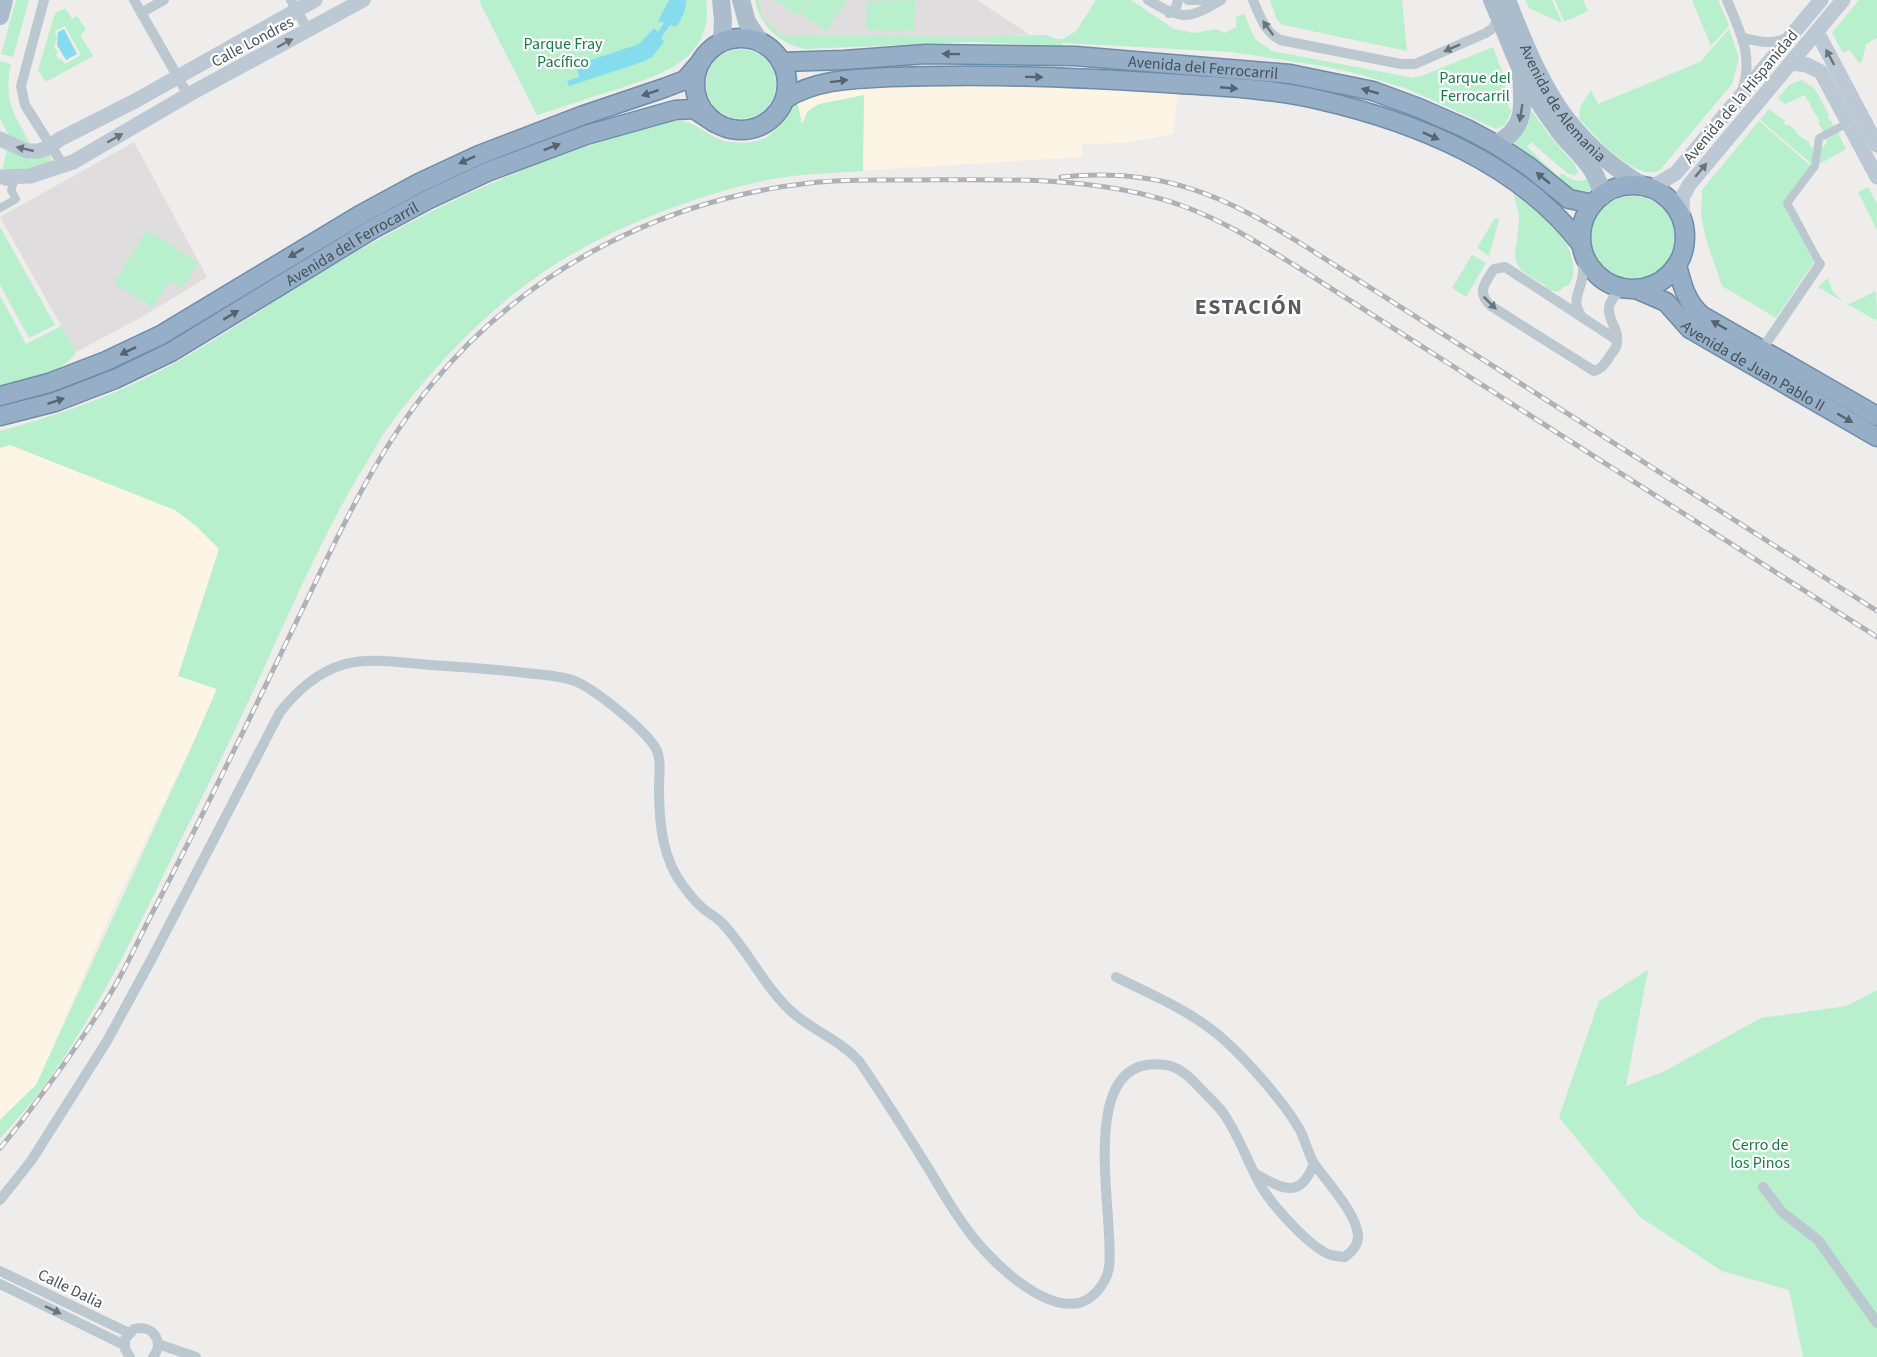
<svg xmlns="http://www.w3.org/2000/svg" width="1877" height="1357" font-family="'Source Sans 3',sans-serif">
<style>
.commercial{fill:#fcf4e4}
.education{fill:#e0ddde}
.green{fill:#b8efcc;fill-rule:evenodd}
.water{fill:#84dcee}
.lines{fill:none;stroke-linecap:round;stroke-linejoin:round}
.trunk-casing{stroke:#6d8ca9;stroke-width:21}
.pedestrian{stroke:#bcc8d0;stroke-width:8}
.minor{stroke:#bcc8d0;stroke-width:10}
.secondary{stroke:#bcc9d4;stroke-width:15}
.primary{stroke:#abbdcd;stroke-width:18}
.trunk{stroke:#96afc6;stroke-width:18}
.rail-casing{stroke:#aeb2b7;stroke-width:5}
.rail{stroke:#fff;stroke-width:3;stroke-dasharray:9;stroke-linecap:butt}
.oneway{fill:#68757d}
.oneway2{fill:#68757f}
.oneway3{fill:#546470}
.oneway4{fill:#63717c}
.labels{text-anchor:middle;stroke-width:4.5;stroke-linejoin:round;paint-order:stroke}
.street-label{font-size:16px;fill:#44515a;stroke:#fff}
.park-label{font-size:16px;fill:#147d45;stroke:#fff}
.district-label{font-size:22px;font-weight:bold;letter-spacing:1.5px;fill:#595d62;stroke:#fff}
</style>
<rect width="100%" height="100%" fill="#efecec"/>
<!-- commercial -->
<path class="commercial" d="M 928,83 L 1057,86 L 1178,93 L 1173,134 L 1123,143 L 1082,144 L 1082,157 L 808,174 L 807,152 L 797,101 L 831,89 Z
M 10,445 L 175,510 L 195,525 L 219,549 L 178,676 L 217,688 L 191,748 L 117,899 L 36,1085 L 0,1119 L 0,448 Z"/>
<!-- education -->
<path class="education" d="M 759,0 L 977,0 L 1030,35 L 979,37 L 781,35 L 762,16 Z
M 134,142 L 207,277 L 142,317 L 76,352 L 0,217 Z"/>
<!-- green -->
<path class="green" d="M 16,0 L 29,0 L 13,57 L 1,54 Z
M 481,0 L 706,0 C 715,61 657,76 611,91 C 586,99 562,107 537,115 L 479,1 Z
M 755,0 L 759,0 L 762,16 L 781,35 L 979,37 L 1046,35 L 1056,39 L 1063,39 L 1076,31 L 1096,0 L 1131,0 L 1174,29 L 1195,33 L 1216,29 L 1225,33 L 1236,27 L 1236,17 L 1244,14 L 1255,39 L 1272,51 L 1414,78 L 1424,75 L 1493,47 L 1503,74 L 1509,109 L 1512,110 L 1505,125 L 1496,129 L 1408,89 L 1355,73 L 1322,66 L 1232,52 L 1063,43 L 1061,46 L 971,42 L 805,49 C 780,44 759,25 755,0 Z
M 775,0 L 809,0 L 798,16 Z
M 810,0 L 847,0 L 826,31 L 801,14 Z
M 915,0 L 914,31 L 866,30 L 867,1 Z
M 1270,0 L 1402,0 L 1407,51 L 1283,25 L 1277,20 Z
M 1525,0 L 1552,0 L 1562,23 L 1529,8 Z
M 1555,0 L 1583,0 L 1588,11 L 1564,22 Z
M 1692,0 L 1718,0 L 1729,26 L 1711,46 Z
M 1859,0 L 1877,0 L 1877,38 L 1866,44 L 1862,62 L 1859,63 L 1849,50 L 1843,53 L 1832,33 Z
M 65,8 L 72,19 L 77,16 L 86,29 L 80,35 L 93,56 L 46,82 L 38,70 L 55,13 ZM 65,26 L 81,55 L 65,64 L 61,59 L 58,59 L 56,54 L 58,53 L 54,46 L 57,39 L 55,31 Z
M 1729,29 L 1739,58 L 1732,84 L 1660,170 C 1637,184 1593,134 1579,118 L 1581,105 L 1591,90 L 1598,104 L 1700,62 Z
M706 84a35 35 0 1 1 70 0a35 35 0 1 1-70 0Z
M 0,61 L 11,64 C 3,102 14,113 31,145 L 10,138 L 0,118 Z
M 1802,80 L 1815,89 L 1829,115 L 1827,116 L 1835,127 L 1824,133 L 1818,122 L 1820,121 L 1810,106 L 1810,101 L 1808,102 L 1805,95 L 1785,104 L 1778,98 C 1785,89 1790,82 1802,80 Z
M 864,95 L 863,171 C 831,173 799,174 767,180 C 688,197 593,234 528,283 C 475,322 428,373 389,426 C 378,441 370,458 360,473 C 318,544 286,621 251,696 C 227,748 201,799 175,851 C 136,932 97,1013 44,1086 C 31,1104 15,1121 0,1139 L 0,1120 L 36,1085 L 191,748 L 217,689 L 178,676 L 219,549 L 195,525 L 175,510 L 10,445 L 0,448 L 0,431 C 59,415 119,394 173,364 C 225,335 275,300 327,269 C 410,220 497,176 588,146 C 615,137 647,124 675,121 C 690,119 704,132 716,138 C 729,144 752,145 765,138 C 777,132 790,112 797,101 L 802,124 L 808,111 L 819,104 Z
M 1769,109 L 1785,121 L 1784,123 L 1787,126 L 1789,125 L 1797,132 L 1797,134 L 1810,143 L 1809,145 L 1813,148 L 1814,146 L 1813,165 L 1760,120 Z
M 1528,110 L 1531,110 L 1549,135 L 1575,165 L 1578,172 L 1575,176 L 1567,173 L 1531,142 L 1527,147 L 1559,177 L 1562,173 C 1572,181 1579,184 1590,177 L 1592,188 L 1585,196 L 1579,196 L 1509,144 Z
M 1759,121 L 1811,166 L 1784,204 L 1814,262 L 1776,318 L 1722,286 L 1706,239 L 1701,216 L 1702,190 Z
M 1837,131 L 1846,149 L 1818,165 L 1820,149 L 1826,144 L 1827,137 Z
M 7,150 L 45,153 L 50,155 L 52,165 L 49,170 L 2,171 Z
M 1868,187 L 1877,204 L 1877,230 L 1858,192 Z
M 1514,194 C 1536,211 1564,227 1571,255 C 1574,268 1576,274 1568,286 L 1565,286 L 1558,292 L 1546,289 L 1545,285 C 1503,263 1517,260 1519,220 C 1520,211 1514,202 1514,194 Z
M1591 238a42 42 0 1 1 84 0a42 42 0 1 1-84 0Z
M 1495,218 L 1499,219 L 1498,224 L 1489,256 L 1477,248 Z
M 0,227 L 55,325 L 29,338 L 0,285 Z
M 147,230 L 199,263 L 182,288 L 170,281 L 153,307 L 114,284 L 130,257 L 137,261 L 131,256 Z
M 1472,255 L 1486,263 L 1466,297 L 1452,288 Z
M 1828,278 L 1833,292 L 1847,305 L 1876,291 L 1877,321 L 1818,287 Z
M 0,296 L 26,344 L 61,326 L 76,352 C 64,373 23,381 0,387 Z
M 1648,970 L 1626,1086 L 1665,1071 L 1761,1018 L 1847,1006 L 1877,990 L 1877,1357 L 1803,1357 L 1789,1290 L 1722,1271 L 1640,1217 L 1559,1117 L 1599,1001 Z"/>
<!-- water -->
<path class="water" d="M 669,0 L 686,0 C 686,11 682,18 676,27 L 670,25 L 661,38 L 664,42 L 652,57 L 642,62 L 569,86 L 567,81 L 579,77 L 576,65 L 639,44 L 654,28 L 658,32 L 664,23 L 658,21 Z
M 64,29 L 77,54 L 66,60 L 57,45 L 58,32 Z"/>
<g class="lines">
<!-- trunk casing -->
<g class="trunk-casing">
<g id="trunk">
<circle cx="741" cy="84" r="46"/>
<path id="s2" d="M 781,62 L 844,60 L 926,54 L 1075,56 L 1290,74 L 1373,91 L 1419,108 L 1467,129 L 1495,144 L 1528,166 L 1569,199 L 1593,204"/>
<path d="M 785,99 C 817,79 853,79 890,77 C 926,76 962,75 999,76 C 1059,77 1120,80 1180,84 C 1227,87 1274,89 1320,100 C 1416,122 1520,164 1581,244"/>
<circle cx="1633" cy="237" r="52"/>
<path d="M 1677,265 C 1682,285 1686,301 1701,315 L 1877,416"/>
<path id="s3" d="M 1636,289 L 1666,302 L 1690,329 L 1877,437"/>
<path d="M 0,396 L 49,383 L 106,361 L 161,335 L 360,215 L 419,183 L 479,155 L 581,116 L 664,88 L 685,80 L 699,64"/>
<path id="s4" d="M 0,416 L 55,402 L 115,379 L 171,352 L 371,230 L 429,199 L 487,172 L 586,135 L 675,110 L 694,109 L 715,123"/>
</g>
</g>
<!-- pedestrian -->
<path class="pedestrian" d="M 0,208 L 16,199 L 11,190 L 14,182 L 6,182
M 1820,264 L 1787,203 L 1815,166 L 1819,138 L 1848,123"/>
<!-- minor -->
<path class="minor" d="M 44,0 L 21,86 L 25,105 L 63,165
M 134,0 L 188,95
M 291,0 L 308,30
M 1148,0 C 1182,20 1188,20 1221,0
M 1188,0 L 1211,0
M 1253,0 C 1260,16 1264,31 1280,40 L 1401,64 L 1415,64 L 1486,33 L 1493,28 L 1500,17
M 1727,0 C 1740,32 1754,56 1742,91
M 141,13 L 164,0
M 1169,13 L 1176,8 L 1178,0
M 1743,38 C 1760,42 1772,45 1789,37
M 1582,317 C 1571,300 1579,295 1582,279 C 1584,271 1583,262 1583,254
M 1617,340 L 1505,267 L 1494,269 C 1485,282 1476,293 1491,306 L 1594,371 C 1601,369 1603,366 1608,359 C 1610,355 1614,351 1616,347 C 1624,325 1592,313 1622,289
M 1767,342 L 1820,264
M 1256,1174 C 1284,1190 1301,1199 1314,1163
M 1763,1187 L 1782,1212 L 1818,1240 L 1877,1323
M 0,1200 L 31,1161 L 107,1041 L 150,962 L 280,712 C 297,691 317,672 345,664 C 372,657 403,663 431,665 C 462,667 494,669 526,673 C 542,675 559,675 575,681 C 596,690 643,728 655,747 C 662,758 659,775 659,788 C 659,822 662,859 684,887 C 690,895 697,904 705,910 C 711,915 718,918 723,924 C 749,952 765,988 793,1013 C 814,1031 840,1040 859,1061 C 884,1097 907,1134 930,1171 C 946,1198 962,1226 984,1250 C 1004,1272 1046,1310 1079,1303 C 1094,1299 1107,1282 1109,1267 C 1116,1218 1072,1051 1166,1065 C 1179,1067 1191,1078 1199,1087 C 1207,1096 1217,1104 1224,1114 C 1239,1136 1248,1163 1261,1186 C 1272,1205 1311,1249 1331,1255 C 1336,1256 1341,1257 1345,1257 C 1352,1251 1359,1245 1358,1235 C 1356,1213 1328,1183 1315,1165 C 1309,1156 1306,1143 1301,1132 C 1286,1104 1246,1059 1222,1038 C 1191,1011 1152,995 1116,977
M 0,1271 L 129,1333
M 0,1284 L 124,1345
M 158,1344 L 196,1357
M 130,1357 L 125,1349 L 125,1339 L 134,1329 C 153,1324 165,1342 153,1357"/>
<!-- secondary -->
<path class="secondary" d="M 1817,32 L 1877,145
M 1792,63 L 1807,65 L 1821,72 L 1877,177
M 0,139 L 27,151 L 39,151 L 47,148 L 60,139 L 135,101 L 315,0
M 0,177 L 30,176 L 73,162 L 188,95 L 363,0
M 1651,188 L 1676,173 L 1821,0
M 1683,223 L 1682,198 L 1689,185 L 1843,0"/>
<!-- primary -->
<g class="primary">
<path d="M 721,0 L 723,19 L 722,42"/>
<path d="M 741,0 L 747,22 L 761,43"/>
<path d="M 1492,0 C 1506,31 1516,64 1533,93 C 1541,106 1550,119 1559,131 C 1576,153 1598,167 1602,196"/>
<path id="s1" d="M 1507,0 C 1540,84 1563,137 1643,186"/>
<path d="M 0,16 L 4,0"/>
<path d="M 1495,144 C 1527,129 1523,106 1521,75"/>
</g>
<!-- trunk -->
<use href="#trunk" class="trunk"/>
<!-- rail casing -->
<g class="rail-casing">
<path id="rail" d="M 1061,177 C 1163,167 1224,195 1308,248 L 1877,611
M 0,1148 C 20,1125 38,1099 56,1075 C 79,1043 102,1010 121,975 C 134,951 145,926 158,902 C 209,804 256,705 304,606 C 341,529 377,451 432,384 C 525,270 664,199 810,183 C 841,179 872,180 902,180 C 995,180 1095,174 1183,206 C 1224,221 1260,244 1296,266 L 1877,637"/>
</g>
<!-- rail -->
<use href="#rail" class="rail"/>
</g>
<!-- one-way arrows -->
<defs><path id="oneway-solid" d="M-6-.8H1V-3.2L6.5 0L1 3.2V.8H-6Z" transform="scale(1.5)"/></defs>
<g class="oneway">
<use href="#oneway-solid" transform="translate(1268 28) rotate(-126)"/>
<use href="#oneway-solid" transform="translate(1452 48) rotate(156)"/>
<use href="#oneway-solid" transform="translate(1490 303) rotate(45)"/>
<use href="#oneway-solid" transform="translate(53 1310) rotate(26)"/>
</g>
<g class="oneway2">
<use href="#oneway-solid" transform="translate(285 43) rotate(-28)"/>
<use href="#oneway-solid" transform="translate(1830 57) rotate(-118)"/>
<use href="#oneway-solid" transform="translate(115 138) rotate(-30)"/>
<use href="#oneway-solid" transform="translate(25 149) rotate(-167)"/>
<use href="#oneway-solid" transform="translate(1701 170) rotate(-50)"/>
</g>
<g class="oneway3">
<use href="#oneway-solid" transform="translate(951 54) rotate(-179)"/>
<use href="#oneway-solid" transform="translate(1034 77) rotate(1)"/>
<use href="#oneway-solid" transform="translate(839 81) rotate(-7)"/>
<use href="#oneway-solid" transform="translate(1229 88) rotate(5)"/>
<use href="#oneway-solid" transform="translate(1370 91) rotate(-164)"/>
<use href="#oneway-solid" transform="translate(650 93) rotate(162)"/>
<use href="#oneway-solid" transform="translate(1431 136) rotate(24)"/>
<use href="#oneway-solid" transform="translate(552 147) rotate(-21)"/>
<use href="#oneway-solid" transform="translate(467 160) rotate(155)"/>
<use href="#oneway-solid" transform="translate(1543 178) rotate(-141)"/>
<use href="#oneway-solid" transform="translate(296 253) rotate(149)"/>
<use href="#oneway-solid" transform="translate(231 315) rotate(-31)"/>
<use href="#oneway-solid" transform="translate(1719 325) rotate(-150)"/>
<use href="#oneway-solid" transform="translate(128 351) rotate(154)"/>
<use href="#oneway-solid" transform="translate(56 401) rotate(-18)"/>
<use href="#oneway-solid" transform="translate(1845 418) rotate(30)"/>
</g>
<use class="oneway4" href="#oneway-solid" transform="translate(1521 113) rotate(99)"/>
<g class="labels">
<!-- street labels -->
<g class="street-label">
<text transform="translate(252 41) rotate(-28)" y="6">Calle Londres</text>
<text dy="6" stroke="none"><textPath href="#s2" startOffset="423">Avenida del Ferrocarril</textPath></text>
<text transform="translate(1740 96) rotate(-50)" y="6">Avenida de la Hispanidad</text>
<text dy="6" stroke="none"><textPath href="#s1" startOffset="118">Avenida de Alemania</textPath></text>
<text dy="6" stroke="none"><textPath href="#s4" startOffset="394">Avenida del Ferrocarril</textPath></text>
<text dy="6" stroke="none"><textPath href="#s3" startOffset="142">Avenida de Juan Pablo II</textPath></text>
<text transform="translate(71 1288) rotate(26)" y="6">Calle Dalia</text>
</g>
<!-- park labels -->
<g class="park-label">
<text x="563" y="49">Parque Fray<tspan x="563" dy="18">Pacífico</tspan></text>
<text x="1475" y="83">Parque del<tspan x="1475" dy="18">Ferrocarril</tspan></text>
<text x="1760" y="1150">Cerro de<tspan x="1760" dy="18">los Pinos</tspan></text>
</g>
<!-- district labels -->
<g class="district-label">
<text x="1249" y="314">ESTACIÓN</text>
</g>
</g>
</svg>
